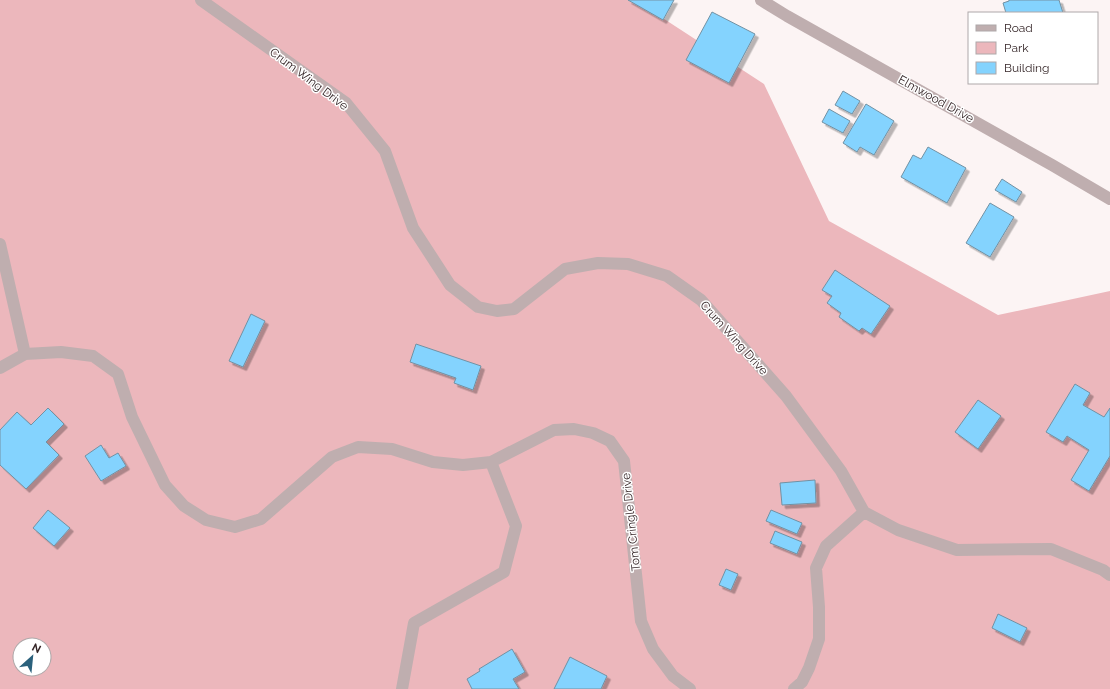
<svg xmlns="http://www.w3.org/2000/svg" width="1110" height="689" font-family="Raleway,sans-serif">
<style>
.green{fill:#ecb7bc;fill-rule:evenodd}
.building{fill:#84d3fe;stroke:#7291a3;filter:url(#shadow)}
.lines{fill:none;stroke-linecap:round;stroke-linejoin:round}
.minor{stroke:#bfaeaf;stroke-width:12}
.labels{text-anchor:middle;stroke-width:3;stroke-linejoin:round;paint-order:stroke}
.street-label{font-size:12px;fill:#342527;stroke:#fff}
</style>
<defs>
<filter id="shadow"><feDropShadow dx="3.5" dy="3.5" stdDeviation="0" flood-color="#0004"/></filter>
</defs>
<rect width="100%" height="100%" fill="#fcf4f4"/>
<!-- green -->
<path class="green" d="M 0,0 L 635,0 L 764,84 L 829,221 L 998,315 L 1110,291 L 1110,689 L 0,689 ZM 20,645 L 44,645 L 44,669 L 20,669 Z"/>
<!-- building -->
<path class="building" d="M 628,0 L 674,0 L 663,20 Z
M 1009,0 L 1059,0 L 1063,13 L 1006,13 L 1003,3 L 1009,1 Z
M 712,12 L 755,34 L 729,83 L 686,60 Z
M 843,91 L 860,101 L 852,114 L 835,105 Z
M 866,104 L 894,121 L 874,155 L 860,147 L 857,152 L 843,143 Z
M 829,109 L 850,121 L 843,133 L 822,122 Z
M 928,147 L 966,168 L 947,203 L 901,177 L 913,155 L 921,159 Z
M 1002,179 L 1022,192 L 1016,202 L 995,190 Z
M 990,203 L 1014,217 L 990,257 L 966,243 Z
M 835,270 L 890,306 L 871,334 L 862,328 L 859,331 L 839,317 L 841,313 L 827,303 L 832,296 L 822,290 Z
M 251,314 L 265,321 L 243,367 L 229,361 Z
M 416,344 L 481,366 L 473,390 L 454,383 L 456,378 L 410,362 Z
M 1075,384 L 1090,393 L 1083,405 L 1104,417 L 1110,408 L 1110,456 L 1089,491 L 1071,480 L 1089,450 L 1067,436 L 1063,442 L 1046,432 Z
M 978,400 L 1001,416 L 978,449 L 955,432 Z
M 48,408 L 64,424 L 46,442 L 59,455 L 26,489 L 0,465 L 0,430 L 17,412 L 31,425 Z
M 101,445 L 109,458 L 118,453 L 126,466 L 101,481 L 85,456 Z
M 815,480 L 816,503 L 782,505 L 780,483 Z
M 48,510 L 70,528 L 54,546 L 33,528 Z
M 771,510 L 802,523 L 797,534 L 766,521 Z
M 775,531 L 802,542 L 797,554 L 770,543 Z
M 726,569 L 738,574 L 731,590 L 719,585 Z
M 998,614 L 1027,628 L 1020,642 L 992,628 Z
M 512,649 L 525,672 L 513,679 L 519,689 L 472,689 L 467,679 L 480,671 L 479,669 Z
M 570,657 L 607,676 L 601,689 L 554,689 Z"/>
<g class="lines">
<!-- minor -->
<path class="minor" d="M 201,0 L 346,103 L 385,151 L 413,228 L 450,285 L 478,307 L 497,311 L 514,309 L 565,269 L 598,263 L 628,264 L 667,276 L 701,300 L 786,396 L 841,471 L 864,512
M 761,0 L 787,16 L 1052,165 L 1110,199
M 0,244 L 25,354
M 0,368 L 25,354 L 61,352 L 93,356 L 118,374 L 132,417 L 165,485 L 184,506 L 206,520 L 235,527 L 261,519 L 332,457 L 358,447 L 392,449 L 433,462 L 463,465 L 491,462 L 554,430 L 574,429 L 593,433 L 610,441 L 624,461 L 641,621 L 653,649 L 673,676 L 690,689
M 402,689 L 414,623 L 504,572 L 516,526 L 491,462
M 794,689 L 802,682 L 809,668 L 819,639 L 819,607 L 816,568 L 826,546 L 864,512 L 898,530 L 957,550 L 1051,549 L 1103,570 L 1110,575"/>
</g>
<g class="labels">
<!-- street labels -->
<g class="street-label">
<text transform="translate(309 79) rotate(37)" y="4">Crum Wing Drive</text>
<text transform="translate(936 99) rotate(29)" y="4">Elmwood Drive</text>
<text transform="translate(734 338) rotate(48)" y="4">Crum Wing Drive</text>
<text transform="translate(631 522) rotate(-96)" y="4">Tom Cringle Drive</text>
</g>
</g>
<!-- legend -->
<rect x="968" y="12" width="130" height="72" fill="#ffffff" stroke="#aea8a9"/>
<rect x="976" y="25" width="20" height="6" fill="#bfaeaf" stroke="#aea8a9"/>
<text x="1004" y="32" font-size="12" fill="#342527">Road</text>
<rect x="976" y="42" width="20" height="12" fill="#ecb7bc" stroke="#aea8a9"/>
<text x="1004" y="52" font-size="12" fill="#342527">Park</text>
<rect x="976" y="62" width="20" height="12" fill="#84d3fe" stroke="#aea8a9"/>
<text x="1004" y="72" font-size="12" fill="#342527">Building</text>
<!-- north arrow -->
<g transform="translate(32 657) rotate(27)"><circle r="19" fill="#ffffff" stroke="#aea8a9"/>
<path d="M0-3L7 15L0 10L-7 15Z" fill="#2b617c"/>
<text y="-6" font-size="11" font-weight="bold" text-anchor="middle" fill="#342527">N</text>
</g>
</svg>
